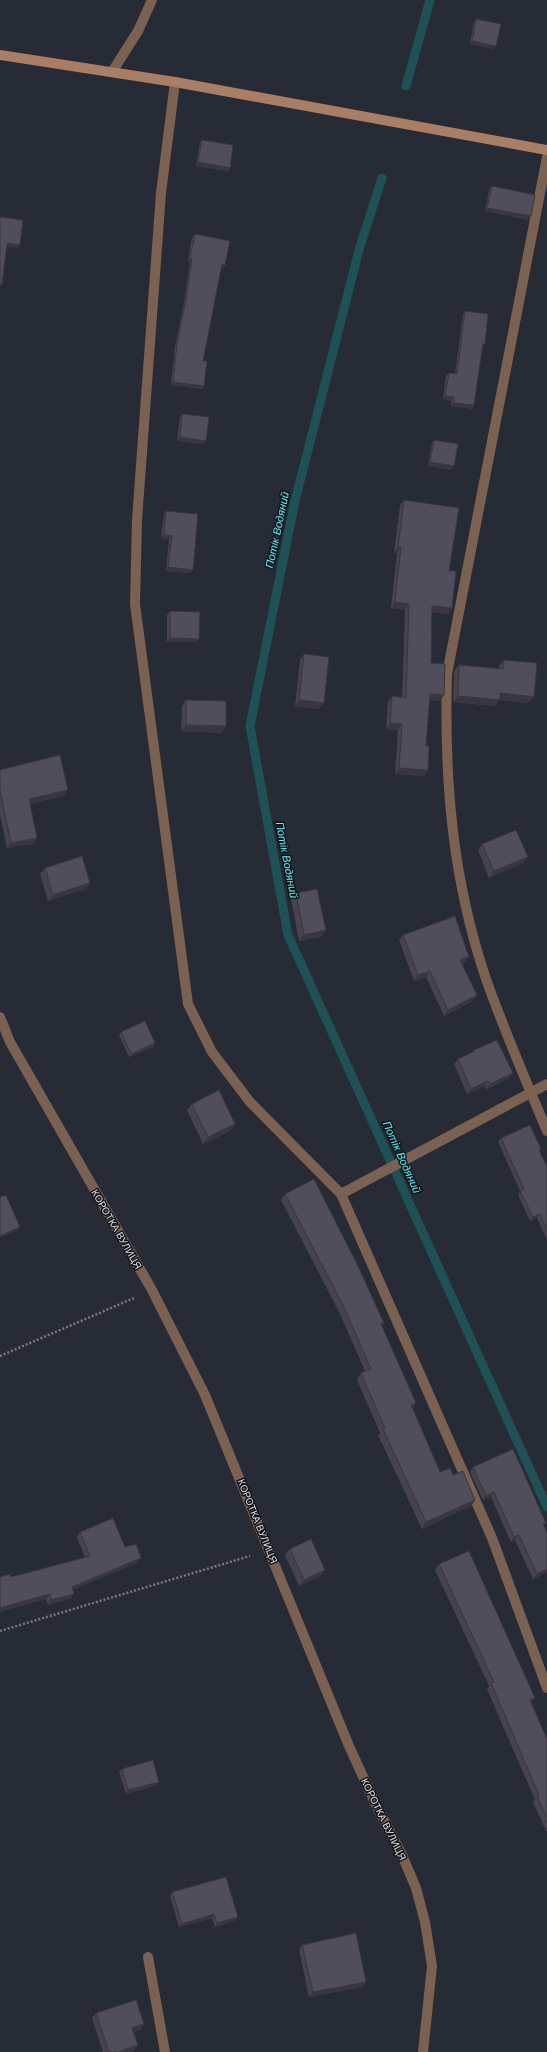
<svg xmlns="http://www.w3.org/2000/svg" width="547" height="2052" font-family="Helvetica,sans-serif">
<style>
.lines{fill:none;stroke-linecap:round;stroke-linejoin:round}
.stream{stroke:#1e5257;stroke-width:9}
.path{stroke:#767982;stroke-width:2.5;stroke-dasharray:2 2;stroke-linecap:butt}
.lane{stroke:#7b6151;stroke-width:10}
.street{stroke:#7b6151;stroke-width:10}
.secondary{stroke:#a87e65;stroke-width:10}
.wall{fill:#45434d}
.shaded-wall{fill:#38373f}
.building{fill:#504e5a;stroke:#38373f}
.labels{text-anchor:middle;stroke-width:3;stroke-linejoin:round;paint-order:stroke}
.street-label{font-size:10px;fill:#dde0e7;stroke:#121418}
.water-label{font-size:11px;font-style:italic;fill:#60effb;stroke:#121418}
</style>
<rect width="100%" height="100%" fill="#272b35"/>
<g class="lines">
<!-- stream -->
<path class="stream" d="M 406,86 L 430,0
M 382,178 L 359,250 L 295,501 L 250,726 L 288,935 L 547,1507"/>
<!-- path -->
<path class="path" d="M 0,1356 L 134,1298
M 0,1631 L 250,1556"/>
<!-- lane -->
<path class="lane" d="M 112,72 L 138,31 L 152,0"/>
<!-- street -->
<path class="street" d="M 175,82 L 161,193 L 137,520 L 135,604 L 188,1004 L 212,1052 L 250,1102 L 341,1194 L 492,1538 L 547,1688
M 547,157 L 447,674 C 444,778 452,879 486,979 C 504,1030 526,1081 547,1131
M 0,1017 L 10,1042 L 152,1290 L 205,1395 L 349,1746 L 376,1805 L 402,1855 L 416,1888 L 425,1922 L 432,1966 L 423,2052
M 341,1194 L 547,1084
M 148,1957 L 165,2052"/>
<!-- secondary -->
<path class="secondary" d="M 0,55 L 175,82 L 547,150"/>
</g>
<!-- wall -->
<path class="wall" d="M 476,19 L 494,49 L 470,44 L 474,22 Z
M 202,140 L 230,168 L 227,171 L 196,166 L 200,143 Z
M 492,186 L 528,220 L 485,211 L 489,190 Z
M 195,234 L 225,265 L 223,268 L 221,268 L 203,361 L 204,386 L 202,389 L 171,385 L 175,346 L 184,303 L 190,262 L 188,261 L 192,237 Z
M 465,311 L 482,348 L 472,409 L 451,406 L 452,401 L 443,399 L 446,376 L 449,373 L 455,374 L 463,315 Z
M 182,414 L 204,444 L 177,441 L 180,417 Z
M 434,440 L 451,470 L 428,466 L 432,443 Z
M 404,500 L 449,571 L 452,608 L 448,614 L 432,612 L 431,663 L 440,701 L 429,700 L 426,746 L 428,770 L 424,776 L 395,774 L 398,730 L 386,729 L 388,702 L 392,696 L 402,697 L 405,609 L 391,608 L 397,553 L 394,553 L 400,505 Z
M 166,511 L 193,570 L 190,573 L 166,571 L 169,539 L 161,538 L 164,514 Z
M 170,611 L 199,639 L 197,642 L 167,642 L 167,615 Z
M 304,654 L 319,709 L 295,706 L 300,660 Z
M 504,660 L 529,703 L 499,700 L 495,706 L 453,702 L 454,671 L 459,665 L 499,669 L 499,666 Z
M 186,700 L 226,726 L 221,733 L 181,731 L 182,706 Z
M 0,770 L 64,796 L 30,804 L 33,844 L 7,848 L 0,815 Z
M 482,844 L 528,857 L 523,863 L 489,878 L 478,850 Z
M 45,868 L 90,883 L 86,889 L 48,901 L 40,874 Z
M 296,893 L 321,937 L 299,941 L 291,899 Z
M 403,935 L 465,963 L 462,964 L 473,1001 L 444,1016 L 426,977 L 414,981 L 399,940 Z
M 121,1032 L 155,1043 L 153,1047 L 129,1057 L 119,1035 Z
M 474,1050 L 509,1078 L 486,1090 L 485,1086 L 467,1094 L 454,1064 L 458,1059 L 473,1052 Z
M 192,1104 L 231,1130 L 203,1144 L 187,1110 Z
M 501,1138 L 541,1149 L 539,1151 L 547,1167 L 547,1240 L 537,1218 L 530,1221 L 518,1195 L 520,1191 L 498,1142 Z
M 285,1194 L 384,1323 L 382,1325 L 413,1408 L 440,1472 L 453,1475 L 475,1500 L 471,1506 L 422,1529 L 378,1435 L 380,1433 L 357,1380 L 361,1373 L 365,1371 L 339,1312 L 281,1200 Z
M 473,1467 L 544,1526 L 547,1533 L 547,1572 L 533,1579 L 515,1540 L 511,1542 L 491,1497 L 483,1500 L 470,1472 Z
M 80,1532 L 125,1547 L 137,1563 L 72,1590 L 74,1594 L 70,1599 L 48,1605 L 46,1599 L 0,1612 L 0,1577 L 11,1577 L 85,1558 L 77,1537 Z
M 290,1549 L 320,1576 L 299,1586 L 285,1555 Z
M 439,1564 L 531,1703 L 547,1739 L 547,1831 L 546,1831 L 533,1802 L 535,1800 L 487,1689 L 489,1686 L 435,1570 Z
M 122,1769 L 157,1785 L 126,1794 L 119,1772 Z
M 172,1892 L 236,1920 L 215,1927 L 212,1918 L 179,1927 L 170,1896 Z
M 302,1945 L 366,1982 L 362,1987 L 309,1997 L 299,1950 Z
M 96,2013 L 144,2024 L 141,2029 L 134,2032 L 138,2045 L 134,2050 L 130,2052 L 103,2052 L 92,2018 Z"/>
<!-- shaded-wall -->
<path class="shaded-wall" d="M 472,41 L 496,46 L 494,49 L 470,44 Z
M 198,162 L 230,168 L 227,171 L 196,166 Z
M 487,208 L 531,216 L 528,220 L 485,211 Z
M 7,243 L 20,245 L 18,248 L 4,247 Z
M 190,258 L 192,258 L 190,262 L 188,261 Z
M 222,264 L 225,265 L 223,268 L 219,267 Z
M 173,382 L 204,386 L 202,389 L 171,385 Z
M 445,396 L 454,397 L 452,401 L 443,399 Z
M 454,403 L 474,405 L 472,409 L 451,406 Z
M 180,437 L 206,441 L 204,444 L 177,441 Z
M 430,462 L 454,466 L 451,470 L 428,466 Z
M 164,535 L 172,536 L 169,539 L 161,538 Z
M 398,547 L 401,547 L 397,553 L 394,553 Z
M 168,567 L 193,570 L 190,573 L 166,571 Z
M 395,602 L 409,604 L 405,609 L 391,608 Z
M 432,606 L 452,608 L 448,614 L 428,612 Z
M 170,638 L 199,639 L 197,642 L 167,642 Z
M 500,693 L 534,697 L 529,703 L 499,700 L 495,706 L 453,702 L 458,696 Z
M 430,694 L 444,695 L 440,701 L 426,699 Z
M 299,700 L 324,703 L 319,709 L 295,706 Z
M 390,723 L 402,724 L 398,730 L 386,729 Z
M 186,725 L 226,726 L 221,733 L 181,731 Z
M 399,768 L 428,770 L 424,776 L 395,774 Z
M 68,790 L 64,796 L 25,805 L 29,799 Z
M 37,838 L 33,844 L 7,848 L 11,843 Z
M 528,857 L 523,863 L 489,878 L 494,871 Z
M 90,883 L 86,889 L 48,901 L 53,895 Z
M 326,930 L 321,937 L 299,941 L 304,935 Z
M 469,957 L 465,963 L 456,966 L 460,960 Z
M 430,971 L 426,977 L 414,981 L 418,975 Z
M 477,995 L 473,1001 L 444,1016 L 448,1010 Z
M 155,1043 L 153,1047 L 129,1057 L 131,1054 Z
M 513,1073 L 509,1078 L 486,1090 L 490,1084 Z
M 488,1081 L 485,1086 L 467,1094 L 471,1089 Z
M 235,1124 L 231,1130 L 203,1144 L 208,1137 Z
M 540,1214 L 537,1218 L 530,1221 L 533,1217 Z
M 20,1227 L 18,1230 L 0,1238 L 0,1236 Z
M 416,1403 L 412,1409 L 411,1405 Z
M 494,1492 L 491,1497 L 483,1500 L 486,1496 Z
M 475,1500 L 471,1506 L 422,1529 L 426,1522 Z
M 519,1535 L 515,1540 L 511,1542 L 514,1537 Z
M 141,1558 L 137,1563 L 68,1591 L 72,1587 Z
M 547,1569 L 547,1572 L 533,1579 L 537,1574 Z
M 325,1570 L 320,1576 L 299,1586 L 304,1580 Z
M 50,1594 L 46,1599 L 0,1612 L 0,1608 Z
M 74,1594 L 70,1599 L 48,1605 L 51,1600 Z
M 535,1698 L 531,1703 L 530,1700 Z
M 159,1782 L 157,1785 L 126,1794 L 128,1790 Z
M 214,1914 L 212,1918 L 179,1927 L 182,1924 Z
M 238,1917 L 236,1920 L 215,1927 L 217,1923 Z
M 366,1982 L 362,1987 L 309,1997 L 313,1992 Z
M 144,2024 L 141,2029 L 129,2033 L 132,2028 Z
M 138,2045 L 134,2050 L 130,2052 L 118,2052 Z"/>
<!-- building -->
<path class="building" d="M 476,19 L 501,24 L 496,46 L 472,41 Z
M 202,140 L 233,145 L 230,168 L 198,162 Z
M 492,186 L 535,195 L 531,216 L 487,208 Z
M 0,217 L 23,220 L 20,245 L 7,243 L 2,285 L 0,285 Z
M 195,234 L 230,241 L 225,265 L 222,264 L 203,361 L 207,361 L 204,386 L 173,382 L 177,343 L 186,300 L 192,258 L 190,258 Z
M 465,311 L 488,314 L 485,344 L 483,344 L 474,405 L 454,403 L 454,397 L 445,396 L 449,373 L 457,374 Z
M 182,414 L 209,417 L 206,441 L 180,437 Z
M 434,440 L 458,444 L 454,466 L 430,462 Z
M 404,500 L 459,508 L 449,571 L 456,571 L 452,608 L 432,606 L 431,663 L 445,664 L 444,695 L 430,694 L 426,746 L 429,746 L 428,770 L 399,768 L 402,724 L 390,723 L 392,696 L 406,698 L 409,604 L 395,602 L 401,547 L 398,547 Z
M 166,511 L 198,514 L 193,570 L 168,567 L 172,536 L 164,535 Z
M 170,611 L 200,612 L 199,639 L 170,638 Z
M 304,654 L 329,657 L 324,703 L 299,700 Z
M 504,660 L 537,663 L 534,697 L 500,693 L 500,700 L 458,696 L 459,665 L 503,669 Z
M 186,700 L 226,701 L 226,726 L 186,725 Z
M 60,755 L 68,790 L 29,799 L 37,838 L 11,843 L 0,790 L 0,770 Z
M 516,830 L 528,857 L 494,871 L 482,844 Z
M 82,856 L 90,883 L 53,895 L 45,868 Z
M 317,889 L 326,930 L 304,935 L 296,893 Z
M 455,916 L 469,957 L 460,960 L 477,995 L 448,1010 L 430,971 L 418,975 L 403,935 Z
M 145,1021 L 155,1043 L 131,1054 L 121,1032 Z
M 497,1040 L 513,1073 L 490,1084 L 488,1081 L 471,1089 L 458,1059 L 475,1051 L 474,1050 Z
M 219,1090 L 235,1124 L 208,1137 L 192,1104 Z
M 530,1125 L 541,1149 L 539,1150 L 547,1167 L 547,1230 L 540,1214 L 533,1217 L 520,1191 L 524,1189 L 501,1138 Z
M 314,1179 L 357,1264 L 384,1323 L 381,1324 L 416,1403 L 411,1405 L 440,1472 L 450,1468 L 453,1475 L 463,1471 L 475,1500 L 426,1522 L 383,1429 L 385,1428 L 361,1373 L 371,1369 L 343,1305 L 285,1194 Z
M 6,1195 L 20,1227 L 0,1236 L 0,1197 Z
M 513,1449 L 546,1523 L 543,1524 L 547,1533 L 547,1569 L 537,1574 L 519,1535 L 514,1537 L 494,1492 L 486,1496 L 473,1467 Z
M 113,1518 L 125,1547 L 136,1544 L 141,1558 L 72,1587 L 74,1594 L 51,1600 L 50,1594 L 0,1608 L 0,1577 L 10,1574 L 11,1577 L 90,1556 L 80,1532 Z
M 311,1539 L 325,1570 L 304,1580 L 290,1549 Z
M 469,1551 L 535,1698 L 530,1700 L 547,1739 L 547,1818 L 537,1796 L 539,1795 L 491,1683 L 494,1682 L 439,1564 Z
M 153,1760 L 159,1782 L 128,1790 L 122,1769 Z
M 226,1877 L 238,1917 L 217,1923 L 214,1914 L 182,1924 L 172,1892 Z
M 356,1933 L 366,1982 L 313,1992 L 302,1945 Z
M 136,2000 L 144,2024 L 132,2028 L 138,2045 L 118,2052 L 109,2052 L 96,2013 Z"/>
<g class="labels">
<!-- street labels -->
<g class="street-label">
<text transform="translate(117 1229) rotate(60)" y="4">КОРОТКА ВУЛИЦЯ</text>
<text transform="translate(258 1521) rotate(68)" y="4">КОРОТКА ВУЛИЦЯ</text>
<text transform="translate(384 1819) rotate(64)" y="4">КОРОТКА ВУЛИЦЯ</text>
</g>
<!-- water labels -->
<g class="water-label">
<text transform="translate(277 530) rotate(-78)" y="4">Потік Водяний</text>
<text transform="translate(287 860) rotate(79)" y="4">Потік Водяний</text>
<text transform="translate(402 1157) rotate(66)" y="4">Потік Водяний</text>
</g>
</g>
</svg>
